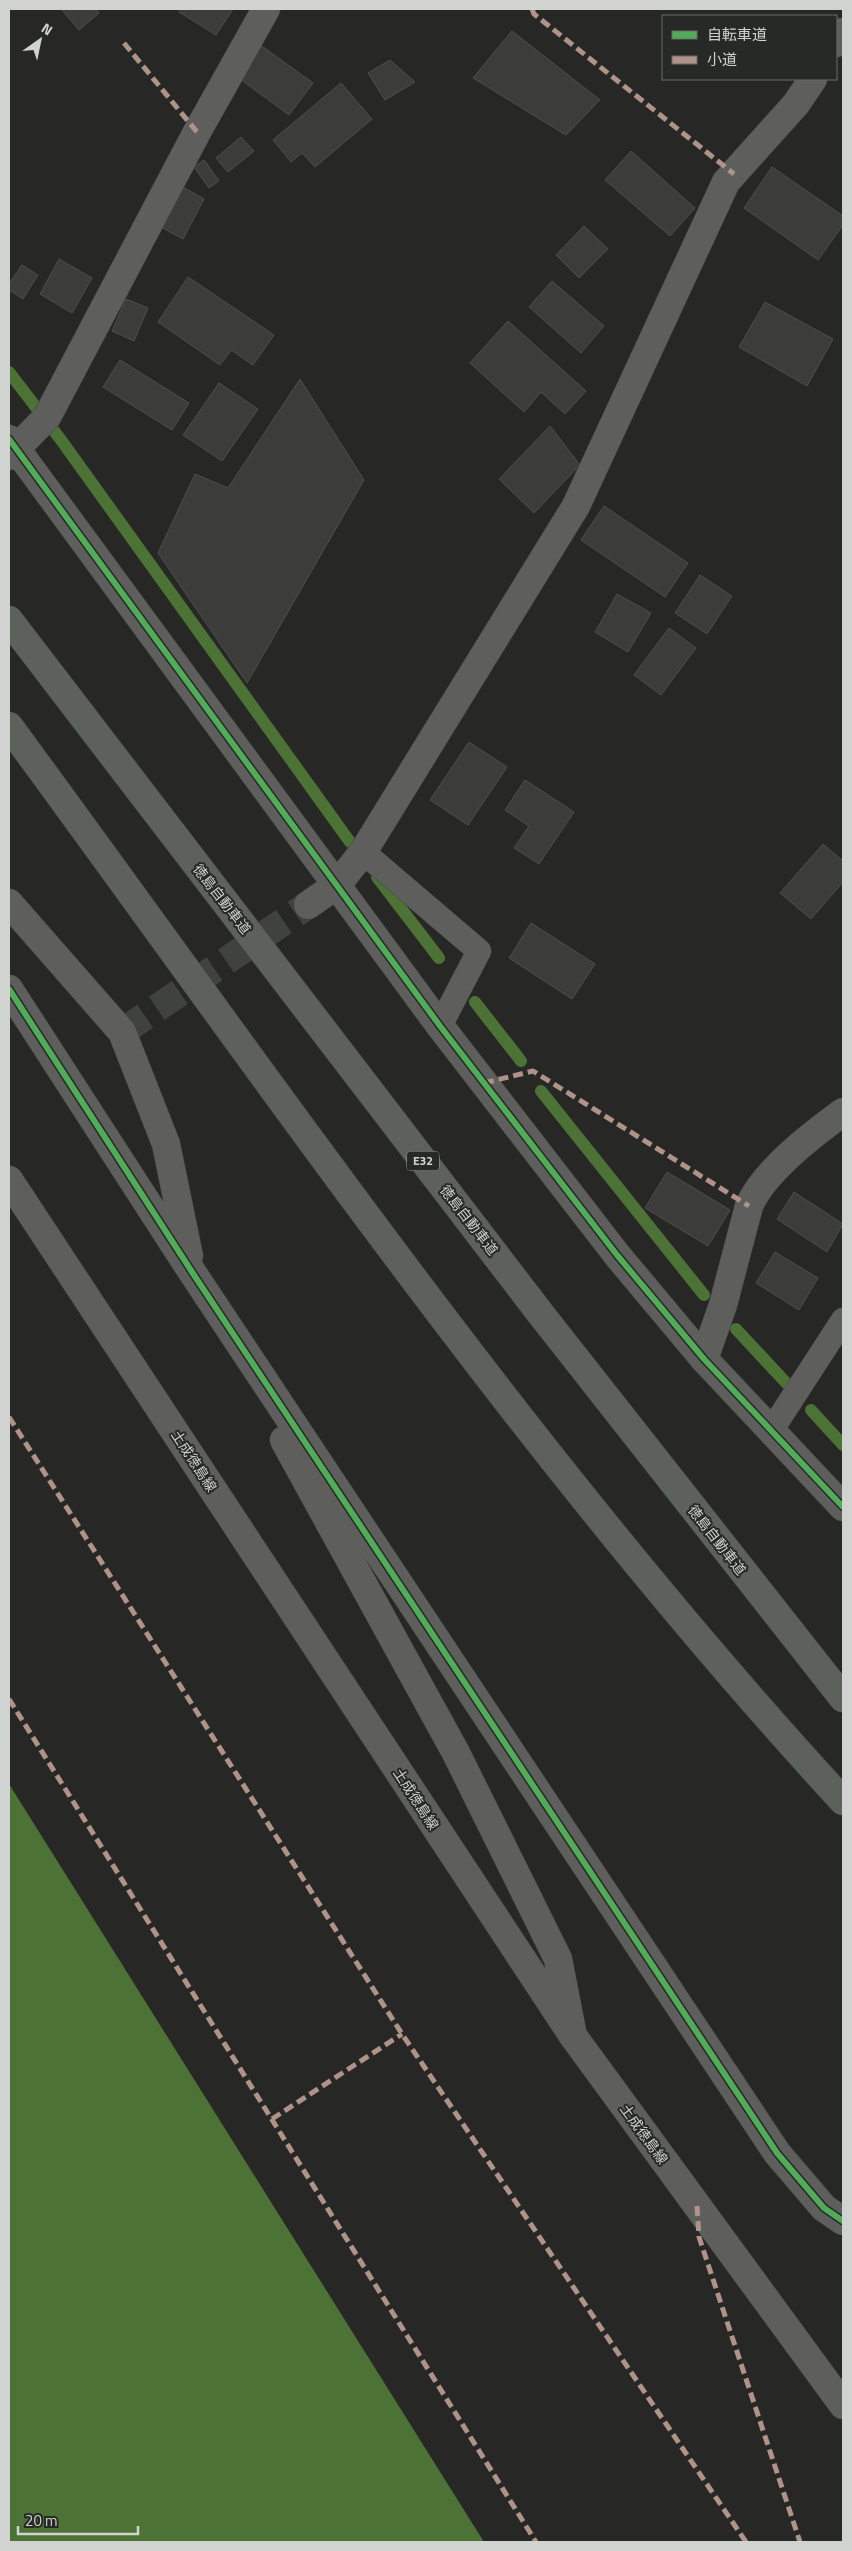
<svg xmlns="http://www.w3.org/2000/svg" width="852" height="2551" font-family="'Titillium Web','Noto Sans JP',sans-serif">
<style>
.water{fill:#4c7235}
.lines{fill:none;stroke-linecap:round;stroke-linejoin:round}
.stream{stroke:#4c7235;stroke-width:12}
.building{fill:#3c3d3b;stroke:#4e4f4d}
.street-tunnel{stroke:#404240;stroke-width:28;stroke-dasharray:28 14;stroke-linecap:butt}
.lane-casing{stroke:#424341;stroke-width:25}
.street-casing{stroke:#424341;stroke-width:29}
.secondary-casing{stroke:#424341;stroke-width:29}
.highway-casing{stroke:#424341;stroke-width:29}
.lane{stroke:#5e5f5d;stroke-width:24}
.street{stroke:#5e5f5d;stroke-width:28}
.secondary{stroke:#5e5f5d;stroke-width:28}
.highway{stroke:#5d615b;stroke-width:28}
.quiet{stroke:#af9288;stroke-width:5;stroke-dasharray:10 5;stroke-linecap:butt}
.cycleway-casing{stroke:#262925;stroke-width:9}
.cycleway{stroke:#51ab58;stroke-width:6}
.labels{text-anchor:middle;stroke-width:4;stroke-linejoin:round;paint-order:stroke}
.shield{fill:#262925;stroke:#9ea09d;stroke-width:1}
.shield-label{font-size:12px;font-weight:bold;fill:#d1d3d0}
.street-label{font-size:14px;fill:#d1d3d0;stroke:#262925}
</style>
<rect width="100%" height="100%" fill="#272826"/>
<!-- water -->
<path class="water" d="M 9,1784 L 484,2542 L 9,2542 Z"/>
<g class="lines">
<!-- stream -->
<path class="stream" d="M 9,372 L 61,440 L 350,842
M 377,877 L 439,958
M 475,1002 L 521,1061
M 541,1091 L 704,1295
M 736,1329 L 790,1387
M 811,1410 L 843,1445"/>
</g>
<!-- building -->
<path class="building" d="M 61,9 L 96,9 L 99,13 L 79,30 Z
M 181,9 L 233,9 L 216,35 L 179,12 Z
M 512,31 L 600,100 L 566,135 L 473,78 Z
M 259,44 L 313,83 L 289,115 L 236,76 Z
M 390,60 L 415,82 L 385,100 L 368,73 Z
M 341,83 L 372,119 L 315,167 L 302,153 L 291,162 L 273,140 Z
M 241,137 L 254,151 L 228,172 L 216,158 Z
M 631,151 L 695,208 L 670,236 L 605,180 Z
M 204,160 L 219,181 L 209,188 L 194,167 Z
M 772,167 L 843,216 L 843,225 L 818,260 L 744,208 Z
M 183,187 L 204,199 L 183,239 L 161,227 Z
M 584,226 L 608,249 L 579,278 L 556,255 Z
M 59,259 L 92,278 L 72,313 L 40,294 Z
M 22,265 L 38,275 L 23,299 L 9,290 L 9,284 Z
M 188,277 L 274,335 L 253,365 L 231,350 L 220,365 L 158,322 Z
M 552,281 L 604,326 L 581,353 L 529,307 Z
M 126,299 L 148,308 L 134,341 L 112,331 Z
M 765,302 L 833,339 L 807,386 L 739,347 Z
M 508,321 L 586,391 L 565,414 L 541,392 L 524,412 L 470,363 Z
M 120,360 L 189,403 L 172,430 L 103,387 Z
M 300,379 L 364,480 L 247,683 L 158,553 L 195,474 L 228,488 Z
M 219,383 L 258,409 L 222,461 L 183,435 Z
M 550,426 L 580,465 L 534,513 L 499,479 Z
M 604,506 L 688,563 L 665,597 L 581,540 Z
M 700,575 L 732,596 L 707,634 L 675,613 Z
M 617,594 L 651,613 L 628,652 L 595,632 Z
M 669,628 L 696,648 L 661,695 L 634,675 Z
M 469,742 L 507,767 L 468,825 L 430,800 Z
M 525,780 L 574,812 L 539,864 L 514,848 L 529,826 L 505,810 Z
M 823,844 L 843,861 L 843,882 L 811,919 L 780,893 Z
M 531,923 L 595,964 L 572,999 L 509,958 Z
M 667,1172 L 730,1210 L 708,1246 L 645,1208 Z
M 794,1192 L 843,1224 L 827,1252 L 777,1219 Z
M 775,1252 L 818,1278 L 799,1310 L 756,1283 Z"/>
<g class="lines">
<!-- street-tunnel -->
<path class="street-tunnel" d="M 122,1032 L 308,905"/>
<!-- lane casing -->
<g class="lane-casing">
<path id="lane" d="M 363,852 L 479,951 L 440,1026
M 771,1431 L 843,1320"/>
</g>
<!-- street casing -->
<g class="street-casing">
<path id="street" d="M 836,43 L 843,32
M 9,456 L 47,417 L 197,132 L 266,9
M 9,903 L 122,1032 L 166,1144 L 189,1256
M 308,905 L 337,885 L 363,852 L 576,506 L 726,182 L 796,104 L 813,79
M 9,989 L 192,1272 L 777,2153 L 824,2208 L 843,2221
M 704,1359 L 723,1305 L 749,1206 C 764,1171 813,1134 843,1112
M 284,1440 L 456,1753 L 558,1959 L 573,2036"/>
</g>
<!-- secondary casing -->
<g class="secondary-casing">
<path id="secondary" d="M 9,439 L 440,1026 L 617,1255 L 704,1359 L 843,1507
M 9,1180 L 573,2036 L 843,2405"/>
</g>
<!-- highway casing -->
<g class="highway-casing">
<path id="highway" d="M 9,620 L 540,1313 L 843,1698
M 9,726 C 277,1091 535,1467 843,1801"/>
</g>
<!-- lane -->
<use href="#lane" class="lane"/>
<!-- street -->
<use href="#street" class="street"/>
<!-- secondary -->
<use href="#secondary" class="secondary"/>
<!-- highway -->
<use href="#highway" class="highway"/>
<!-- quiet -->
<path class="quiet" d="M 532,9 L 534,14 L 734,174
M 124,43 L 197,132
M 484,1083 L 533,1071 L 749,1206
M 9,1417 L 402,2034 L 746,2542
M 9,1699 L 536,2542
M 272,2119 L 402,2034
M 697,2206 L 699,2237 L 800,2542"/>
<!-- cycleway casing -->
<g class="cycleway-casing">
<path id="cycleway" d="M 9,439 L 440,1026 L 617,1255 L 704,1359 L 843,1507
M 9,989 L 192,1272 L 777,2153 L 824,2208 L 843,2221"/>
</g>
<!-- cycleway -->
<use href="#cycleway" class="cycleway"/>
</g>
<g class="labels">
<!-- shield labels -->
<rect class="shield" x="407" y="1151.5" width="32" height="19" rx="4"/>
<g class="shield-label">
<text x="423" y="1165">E32</text>
</g>
<!-- street labels -->
<g class="street-label">
<text transform="translate(222 899) rotate(52)" y="5">徳島自動車道</text>
<text transform="translate(469 1220) rotate(52)" y="5">徳島自動車道</text>
<text transform="translate(194 1461) rotate(57)" y="5">土成徳島線</text>
<text transform="translate(717 1540) rotate(52)" y="5">徳島自動車道</text>
<text transform="translate(416 1799) rotate(57)" y="5">土成徳島線</text>
<text transform="translate(644 2134) rotate(54)" y="5">土成徳島線</text>
</g>
</g>
<!-- border -->
<rect width="852" height="2551" fill="none" stroke="#d1d3d0" stroke-width="20"/>
<!-- legend -->
<rect x="662" y="15" width="175" height="65" fill="#262925" stroke="#6a6d69"/>
<rect x="672" y="31" width="25" height="8" fill="#51ab58" stroke="#6a6d69"/>
<text x="707" y="40" font-size="15" fill="#d1d3d0">自転車道</text>
<rect x="672" y="56" width="25" height="8" fill="#af9288" stroke="#6a6d69"/>
<text x="707" y="65" font-size="15" fill="#d1d3d0">小道</text>
<!-- north arrow -->
<g transform="translate(40 40) rotate(33)" stroke="#262925" stroke-width="4" paint-order="stroke">
<path d="M0-4L9 19L0 12L-9 19Z" fill="#d1d3d0"/>
<text y="-8" font-size="14" font-weight="bold" text-anchor="middle" fill="#d1d3d0">N</text>
</g>
<!-- scale -->
<path d="M18 2526v8h120v-8" fill="none" stroke="#d1d3d0" stroke-width="2.5"/>
<text x="25" y="2526" font-size="15" fill="#d1d3d0" stroke="#262925" stroke-width="4" paint-order="stroke">20 m</text>
</svg>
